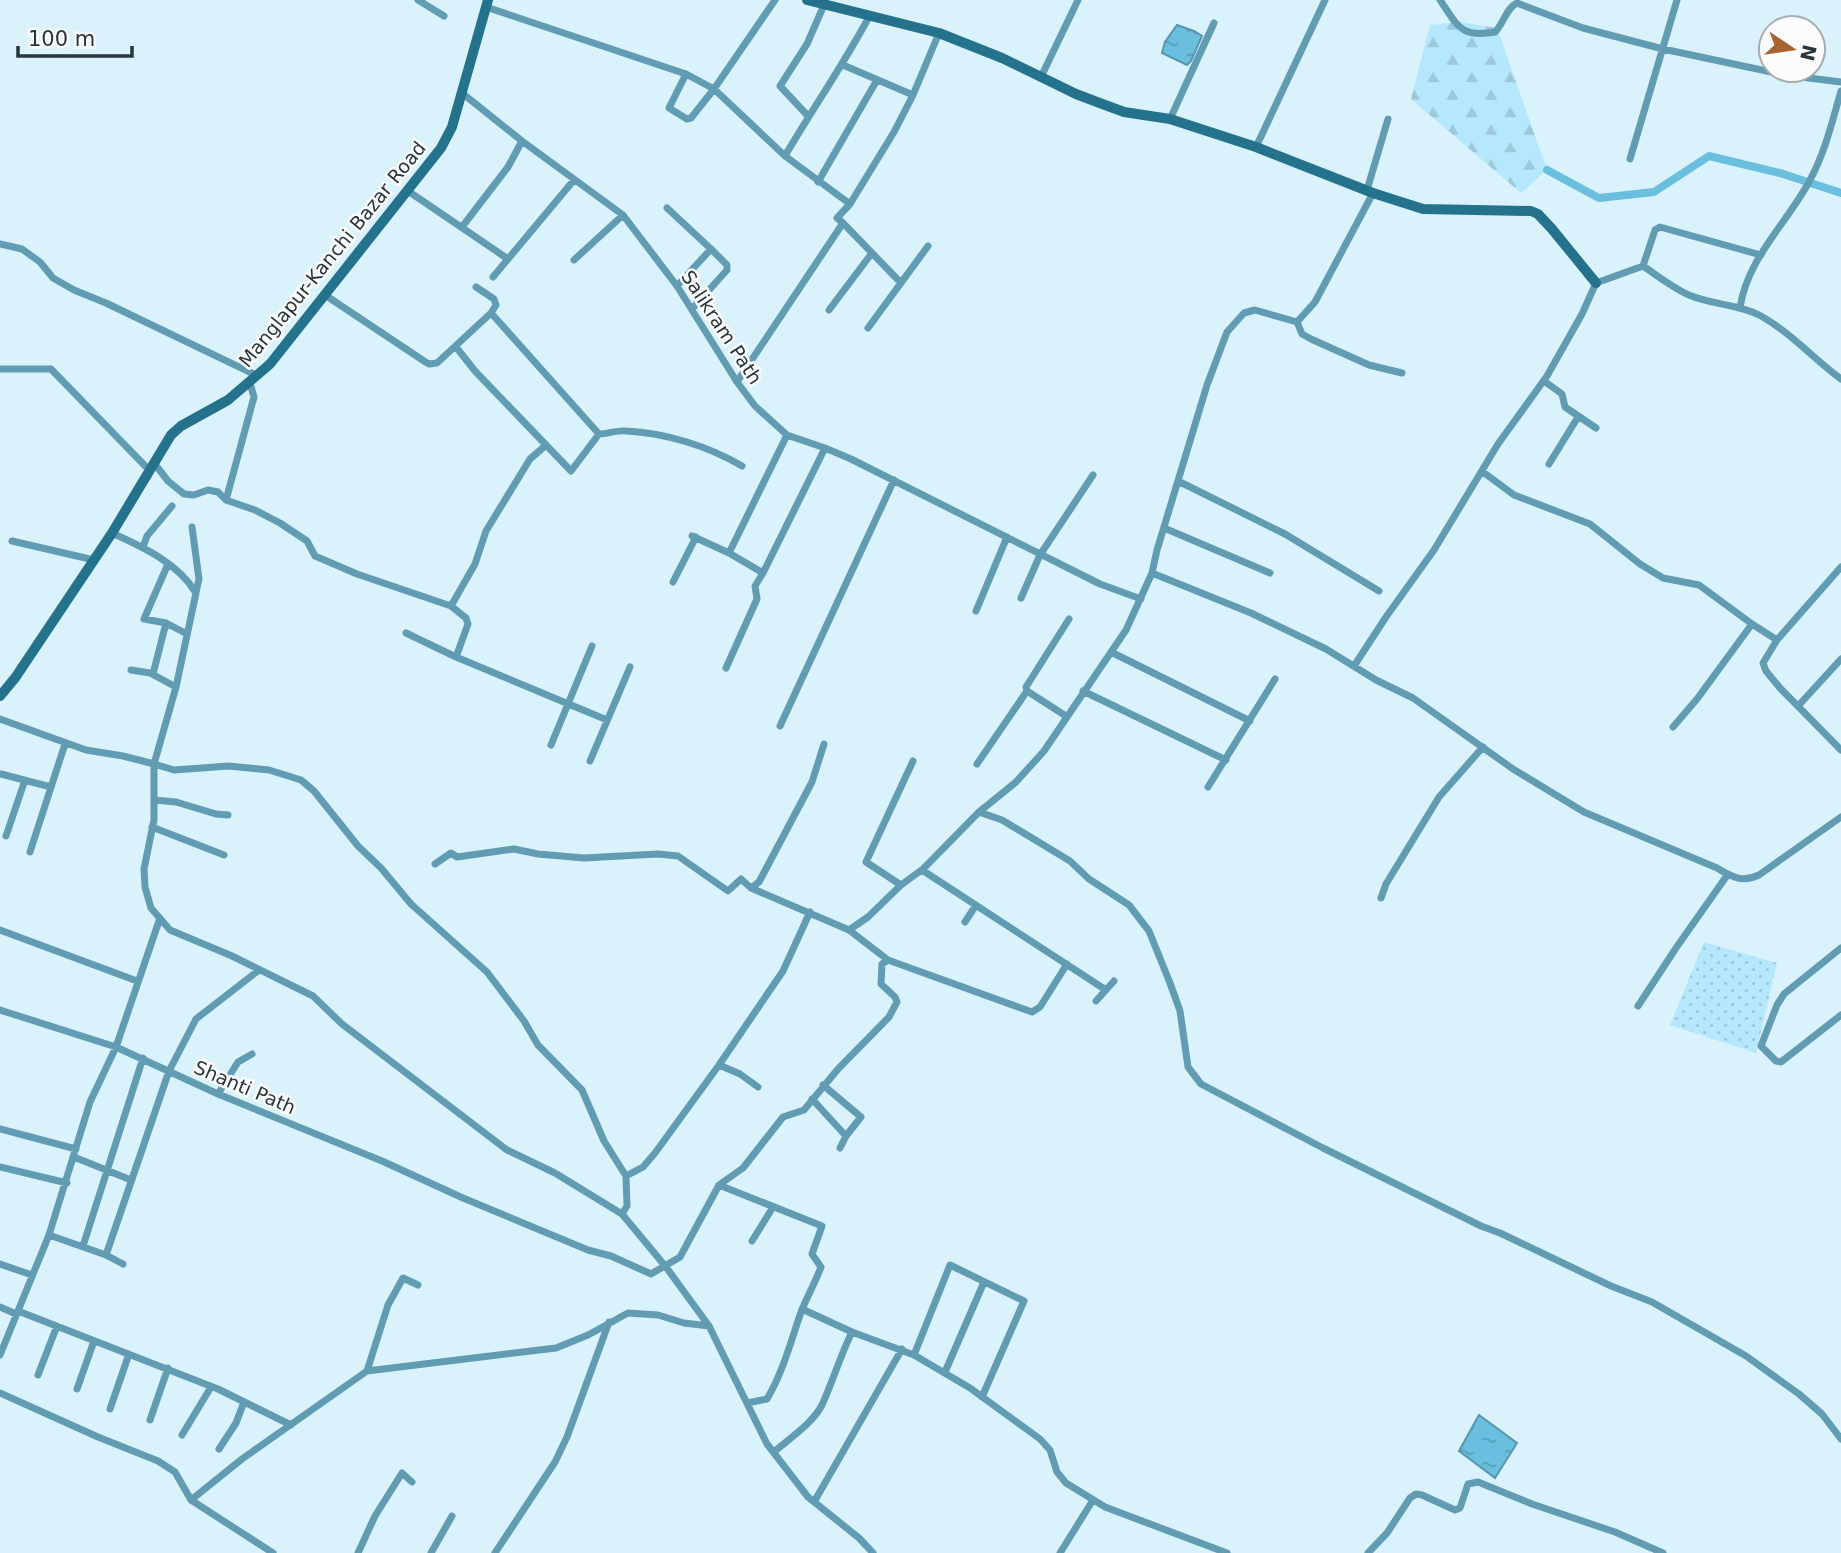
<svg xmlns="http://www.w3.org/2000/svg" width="1841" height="1553" font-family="'DejaVu Sans',sans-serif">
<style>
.grass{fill:url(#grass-dots)}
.forest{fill:url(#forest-firs)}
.water{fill:url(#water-ripples);stroke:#5696ae;stroke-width:2}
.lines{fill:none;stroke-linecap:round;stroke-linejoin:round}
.canal{stroke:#6abfdf;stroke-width:8}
.street{stroke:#629cb3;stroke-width:7}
.secondary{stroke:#24728c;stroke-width:10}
.labels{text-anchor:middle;stroke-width:5;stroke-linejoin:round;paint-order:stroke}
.street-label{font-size:19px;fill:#26363c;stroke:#fbfbfb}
</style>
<defs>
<pattern id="grass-dots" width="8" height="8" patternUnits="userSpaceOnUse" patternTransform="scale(1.75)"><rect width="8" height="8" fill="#b5e8fd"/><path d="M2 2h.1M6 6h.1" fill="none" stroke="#9cc8da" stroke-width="1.8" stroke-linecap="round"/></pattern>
<pattern id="forest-firs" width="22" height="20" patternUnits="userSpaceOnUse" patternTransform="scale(1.75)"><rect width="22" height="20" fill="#b5e8fd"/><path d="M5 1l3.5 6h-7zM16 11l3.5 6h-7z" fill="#9cc8da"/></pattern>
<pattern id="water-ripples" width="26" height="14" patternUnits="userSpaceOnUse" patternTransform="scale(1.75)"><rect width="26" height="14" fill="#6abfdf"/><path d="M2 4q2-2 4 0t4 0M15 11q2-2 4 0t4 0" fill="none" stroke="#579cb6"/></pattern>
</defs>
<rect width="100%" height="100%" fill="#daf2fc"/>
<!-- grass -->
<path class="grass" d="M 1704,942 L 1777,963 L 1756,1053 L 1670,1025 Z"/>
<!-- forest -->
<path class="forest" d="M 1461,22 L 1497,28 L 1547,170 L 1521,193 L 1411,99 L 1430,25 Z"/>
<!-- water -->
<path class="water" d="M 1177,25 L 1194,31 L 1202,36 L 1191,61 L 1187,65 L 1162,53 L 1165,42 Z
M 1479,1415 L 1517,1443 L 1495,1478 L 1459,1451 Z"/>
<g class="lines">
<!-- canal -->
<path class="canal" d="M 1547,170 L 1599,198 L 1654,192 L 1709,156 L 1780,173 L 1841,193"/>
<!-- street -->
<path class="street" d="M 418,0 L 444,16
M 1440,0 C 1458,26 1460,38 1495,32 C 1504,23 1506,8 1517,3 L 1583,28 L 1663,49 L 1785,75 L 1841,82
M 486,7 L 686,74 L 714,89 L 785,156
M 870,15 C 844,64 813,108 785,156 L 850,204 L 894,132 L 913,95 L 939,33
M 843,65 L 913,95
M 686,74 L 669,108 L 687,119 L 691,118 L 714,89 L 775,0
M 1041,77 L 1078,0
M 462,93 L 522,141 L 623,215 L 677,286 L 737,382 L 755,406 L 787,435 L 825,448 L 851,459 L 1100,584 L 1141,599
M 808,116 L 780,86 L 807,44 L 824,5
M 1170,119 L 1214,23
M 1256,147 L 1325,0
M 1630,159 L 1677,0
M 818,182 L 877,80
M 1367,190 L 1388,119
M 408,191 L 508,259
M 667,208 L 711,249
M 843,223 L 901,283
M 462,227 L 508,167 L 522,141
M 0,244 L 22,249 L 40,262 L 53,278 L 74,290 L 106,303 L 258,376
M 574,260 L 623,215
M 1643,266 L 1655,230 L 1660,227 L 1761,255
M 493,277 L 574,180
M 677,286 L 711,249 L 727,265 L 727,270 L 692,309
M 325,295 L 424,361 L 429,364 L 437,363 L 491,313 L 496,305 L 494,299 L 476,287
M 1740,308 C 1747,259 1786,224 1809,182 C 1825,153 1832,122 1841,91
M 829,310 L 872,253
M 491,313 L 599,434
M 1297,322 L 1302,334 L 1311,339 L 1369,365 L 1402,373
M 868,328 L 928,246
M 456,347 L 475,371 L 571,471 L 599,434 C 608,434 617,430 626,431 C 666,433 708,446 742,466
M 0,369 L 51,369 L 150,471
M 1544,381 L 1562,394 L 1565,407 L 1596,428
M 737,382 L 843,223 L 837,218 L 850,204
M 787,435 L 729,553 L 763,573 L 825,448
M 154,463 L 168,481 L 184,494 L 194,495 L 208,490 L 218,492 L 226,500 L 255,510 L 280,523 L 307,541 L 315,556 L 357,574 L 451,606
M 1549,464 L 1578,417
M 1483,472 L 1514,495 L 1590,524 L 1640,564 L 1663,578 L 1699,585 L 1752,624 L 1777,640
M 1178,481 L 1285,534 L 1379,591
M 226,500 L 254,397 L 250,383
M 192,527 L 199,579 L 196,592
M 1164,528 L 1270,573
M 112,533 C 143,547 178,563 196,593 L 176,687 L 154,764 L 154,820 L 144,869 L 145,887 L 151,908 L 170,930 L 232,956 L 313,996 L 342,1024 L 507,1150 L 555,1173 L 622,1214 L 666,1267 L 709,1326 L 767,1444 L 808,1497 L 859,1538 L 873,1553
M 692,536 L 729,553
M 12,541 L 94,560
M 143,547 L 147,536 L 172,506
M 168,564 L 144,619 L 166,623 L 187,634
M 1841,567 L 1777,640 L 1763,663 L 1766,671 L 1780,688 L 1841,750
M 1152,573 L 1251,613 L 1326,649 L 1376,680 L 1413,698 L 1513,769 L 1584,812 L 1717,868 C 1732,877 1742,883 1759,875 L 1841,817
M 673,582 L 696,537
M 1021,598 L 1040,555 L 1093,475
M 976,611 L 1007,537
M 406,633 L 456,657 L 607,720
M 1111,652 L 1250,721
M 456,657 L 468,624 L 466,618 L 451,606 L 475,564 L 486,531 L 530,459 L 545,446
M 1354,666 L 1386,617 L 1434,550 L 1498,444 L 1547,376 L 1582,314 L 1596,283 L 1643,266 C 1658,276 1673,288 1689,295 C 1712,305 1739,304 1761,316 C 1791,333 1814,359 1841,379
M 726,668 L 757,599 L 755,586 L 763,573
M 131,670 L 150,673 L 176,687
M 153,674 L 166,623
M 1083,691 L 1226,760
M 1799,705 L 1841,659
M 1066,716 L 1027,691 L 1026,687 L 1069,619
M 0,719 L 86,750 L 123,756 L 154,764
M 780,726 L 894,480
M 1673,727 L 1697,699 L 1752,624
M 551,745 L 592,646
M 590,761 L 630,667
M 154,764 L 174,770 L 229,766 L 269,770 L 301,780 L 314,791 L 358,846 L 381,868 L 411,904 L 487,972 L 524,1021 L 538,1045 L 582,1090 L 604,1141 L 626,1176 L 627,1206 L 622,1214
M 977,764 L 1027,691
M 1,774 L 51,787
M 1208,787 L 1275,679
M 154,800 L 176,802 L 216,814 L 228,815
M 979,812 L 1002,820 L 1070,861 L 1089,879 L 1129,905 L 1149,931 L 1170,983 L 1180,1011 L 1188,1067 L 1201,1084 L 1323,1148 L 1481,1226 L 1500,1233 L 1611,1286 L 1652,1302 L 1746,1356 L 1799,1394 L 1822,1414 L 1841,1439
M 152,827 L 224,855
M 6,836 L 25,780
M 30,852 L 65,744
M 435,864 L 451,853 L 457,857 L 514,849 L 538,854 L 584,858 L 658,854 L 678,856 L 728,891 L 741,879 L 751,888 L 849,930 L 888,960 L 1032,1012 L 1040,1007 L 1067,964
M 922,870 L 1106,990
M 901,885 L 866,862 L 913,761
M 751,888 L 759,882 L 812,782 L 824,744
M 1381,898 L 1386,884 L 1439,797 L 1483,747
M 965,922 L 976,905
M 0,930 L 137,981
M 849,930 L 868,917 L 901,885 L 923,869 L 979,812 L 1016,782 L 1044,751 L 1126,630 L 1152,573 L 1157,550 L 1207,385 L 1227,332 L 1244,313 L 1255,310 L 1297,322 L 1315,302 L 1373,193
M 1841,948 L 1784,994 L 1777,1005 L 1761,1046 L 1776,1061 L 1781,1062 L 1841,1015
M 1096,1001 L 1114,981
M 1638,1006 L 1676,948 L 1728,874
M 0,1010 L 116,1047 L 160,918
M 719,1065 L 740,1074 L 758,1087
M 218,1094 L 238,1062 L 252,1054
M 812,1099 L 846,1136 L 861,1117 L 823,1085
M 0,1129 L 76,1149
M 840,1148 L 846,1136
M 74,1157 L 131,1180
M 0,1167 L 67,1183
M 626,1176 L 643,1167 L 655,1153 L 719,1065 L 783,971 L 810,912
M 719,1185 L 822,1226 L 812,1254 L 821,1267 C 815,1283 807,1297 801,1312 C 791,1341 783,1372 767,1399 L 747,1403
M 49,1235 L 106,1255 L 123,1264
M 752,1241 L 773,1207
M 83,1246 L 143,1058
M 106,1255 L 169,1071 L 196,1019 L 259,970
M 0,1264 L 32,1275
M 0,1307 L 16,1314
M 802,1309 L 852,1332 L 914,1355 L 970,1388 L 1040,1439 L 1050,1450 L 1057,1472 L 1066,1483 L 1105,1507 L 1227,1553
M 18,1311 L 218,1389 L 291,1425
M 0,1355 L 49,1235 L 90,1102 L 116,1047 L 218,1094 L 382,1161 L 463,1198 L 588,1250 L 611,1256 L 651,1274 L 680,1257 L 719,1185 L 743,1168 L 783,1117 L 804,1110 L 838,1069 L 889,1017 L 897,1002 L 895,997 L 881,984 L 882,964 L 888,960
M 914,1355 L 950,1265 L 1024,1301 L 982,1397
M 367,1371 L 388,1305 L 403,1278 L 418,1285
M 945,1372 L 984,1282
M 38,1375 L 57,1326
M 77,1389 L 94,1341
M 0,1393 L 98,1437 L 158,1461 L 175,1472 L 191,1500 L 273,1553
M 110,1409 L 129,1354
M 150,1420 L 168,1368
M 182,1435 L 211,1387
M 219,1449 L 236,1423 L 244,1402
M 774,1452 C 790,1438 812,1424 822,1405 C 833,1381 840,1356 852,1332
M 191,1500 L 242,1459 L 367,1371 L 556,1348 L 588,1335 L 628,1313 L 658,1315 L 684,1323 L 709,1326
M 814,1502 L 902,1349
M 358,1553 L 375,1516 L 402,1473 L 412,1482
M 431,1553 L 452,1516
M 495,1553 L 555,1462 L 567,1437 L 609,1322
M 1060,1553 L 1093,1500
M 1368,1553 L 1387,1533 L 1410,1498 L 1416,1494 L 1422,1495 L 1455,1510 L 1460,1508 L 1468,1484 L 1478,1482 L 1532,1504 L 1615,1532 L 1663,1553"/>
<!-- secondary -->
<path class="secondary" d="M 807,0 L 939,33 L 1002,58 L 1076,94 L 1097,102 L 1124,112 L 1170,119 L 1256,147 L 1373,193 L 1423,209 L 1531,211 L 1538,214 L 1552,229 L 1596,283
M 0,696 L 15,678 L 112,533 L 171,435 L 181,426 L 228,400 L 270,364 L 441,148 L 452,127 L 488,0"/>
</g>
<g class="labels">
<!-- street labels -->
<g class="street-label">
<text transform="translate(332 254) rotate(-51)" y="7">Manglapur-Kanchi Bazar Road</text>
<text transform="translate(722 327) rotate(57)" y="7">Salikram Path</text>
<text transform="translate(245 1087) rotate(23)" y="7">Shanti Path</text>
</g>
</g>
<!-- north arrow -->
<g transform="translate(1792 49) rotate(103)"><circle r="33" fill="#fbfbfb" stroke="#a6acaf" stroke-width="2"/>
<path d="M0-5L12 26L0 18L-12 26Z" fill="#a76432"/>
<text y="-10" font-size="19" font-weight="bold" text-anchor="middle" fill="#26363c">N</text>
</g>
<!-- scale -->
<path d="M18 46v10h114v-10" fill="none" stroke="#26363c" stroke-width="3.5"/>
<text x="28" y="46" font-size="21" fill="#26363c" stroke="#fbfbfb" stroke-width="5" paint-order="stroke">100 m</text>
</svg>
